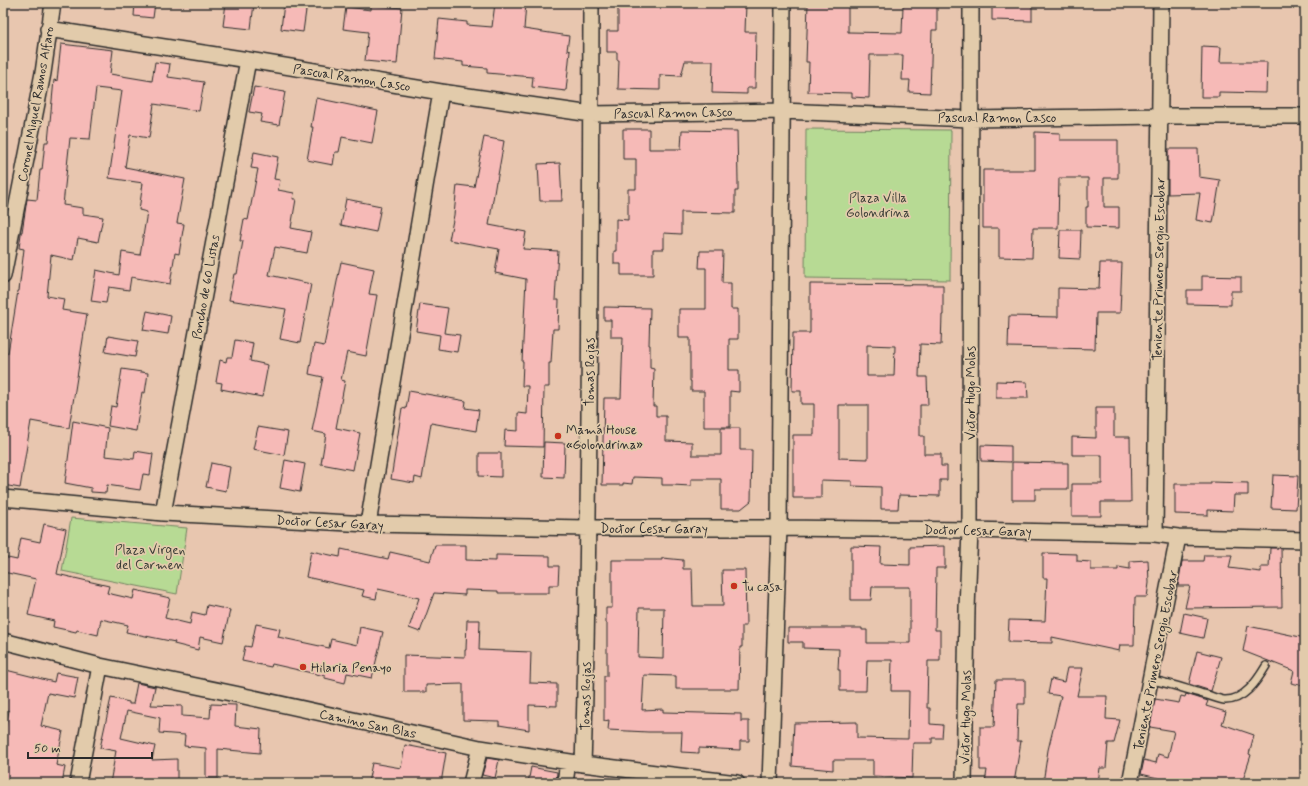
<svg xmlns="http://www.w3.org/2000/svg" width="1308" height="786" font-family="Mynerve,sans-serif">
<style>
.green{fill:#b7da94;stroke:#718260}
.building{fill:#f6bab7;stroke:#2b2b2b;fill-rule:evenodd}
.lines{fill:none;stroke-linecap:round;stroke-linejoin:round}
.lane-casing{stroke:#2b2b2b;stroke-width:10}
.street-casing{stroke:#2b2b2b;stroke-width:18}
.lane{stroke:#e2cbab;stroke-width:7}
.street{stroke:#e2cbab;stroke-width:15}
.poi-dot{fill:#c8321e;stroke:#e2cbab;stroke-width:1.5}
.labels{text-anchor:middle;stroke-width:3.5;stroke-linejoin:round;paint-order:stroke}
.street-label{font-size:13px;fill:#2b2b2b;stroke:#e2cbab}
.park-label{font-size:13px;fill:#393c36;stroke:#e2cbab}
.poi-label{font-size:13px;fill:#2b2b2b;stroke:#e2cbab;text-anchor:start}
</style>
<rect width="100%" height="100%" fill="#e8c6af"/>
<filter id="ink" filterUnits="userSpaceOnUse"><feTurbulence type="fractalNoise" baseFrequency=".025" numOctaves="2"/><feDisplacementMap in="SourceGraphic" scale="8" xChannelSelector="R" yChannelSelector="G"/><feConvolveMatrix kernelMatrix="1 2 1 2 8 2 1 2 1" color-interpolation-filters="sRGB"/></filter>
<g filter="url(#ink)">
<!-- green -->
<path class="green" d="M 806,129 L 951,130 L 950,280 L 805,278 Z
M 71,518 L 187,528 L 177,594 L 62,571 Z"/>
<!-- building -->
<path class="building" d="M 135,3 L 155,3 L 153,18 L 134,16 Z
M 226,3 L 254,3 L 251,29 L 223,26 Z
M 284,3 L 307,3 L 303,32 L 281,29 Z
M 495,3 L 526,3 L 524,29 L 569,36 L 567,50 L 570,51 L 566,91 L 532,87 L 533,77 L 487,73 L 487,68 L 463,66 L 463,62 L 435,59 L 439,19 L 467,22 L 467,25 L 492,27 Z
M 618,3 L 746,3 L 745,32 L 756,32 L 755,88 L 747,88 L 747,94 L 712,93 L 713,61 L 685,61 L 681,76 L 660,75 L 660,90 L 618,89 L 619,60 L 617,60 L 617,52 L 607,52 L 607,31 L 618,31 Z
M 808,3 L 848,3 L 848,32 L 902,33 L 903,6 L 937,6 L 937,30 L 932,30 L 930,93 L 909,92 L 910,80 L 902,80 L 903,55 L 870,55 L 869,98 L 852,97 L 852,93 L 808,92 L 809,62 L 806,62 Z
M 992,3 L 1032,3 L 1032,21 L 992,20 Z
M 371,5 L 402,8 L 397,64 L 365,61 L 368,32 L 343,29 L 346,7 L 371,10 Z
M 61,44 L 113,50 L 110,74 L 152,81 L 155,62 L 170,64 L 168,77 L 204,82 L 199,111 L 154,104 L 149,138 L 130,135 L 125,167 L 185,179 L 177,223 L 184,224 L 179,254 L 175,253 L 170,284 L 131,277 L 129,290 L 109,287 L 106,303 L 91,301 L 96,270 L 119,275 L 122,252 L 140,255 L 147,212 L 139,210 L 143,183 L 109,178 L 122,91 L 96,88 L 90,139 L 70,138 L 63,205 L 83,208 L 83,214 L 103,217 L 98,242 L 78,238 L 74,260 L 51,255 L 47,296 L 64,299 L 62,310 L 87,314 L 69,428 L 31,421 L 20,488 L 3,485 L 3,372 L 6,353 L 8,353 L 18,291 L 19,291 L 24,249 L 19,248 L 21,234 L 21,232 L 22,232 L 27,199 L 37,200 L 40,170 L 42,170 L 45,142 L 48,142 L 54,80 L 57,81 Z
M 1202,46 L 1221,47 L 1220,62 L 1267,62 L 1266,93 L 1219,92 L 1219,97 L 1201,97 Z
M 254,87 L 285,92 L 279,125 L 260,122 L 262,114 L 249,112 Z
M 316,98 L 378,111 L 372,143 L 342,137 L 339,152 L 335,152 L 333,165 L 307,160 L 313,127 L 311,127 Z
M 623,129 L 649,129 L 649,149 L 681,149 L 682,130 L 737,131 L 738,181 L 738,191 L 735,191 L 735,213 L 681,212 L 681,234 L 664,233 L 664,249 L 653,249 L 653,275 L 621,275 L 621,264 L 614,264 L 614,251 L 616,251 L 616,219 L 628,220 L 628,189 L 636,189 L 636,159 L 623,159 Z
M 1035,132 L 1060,133 L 1060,140 L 1118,140 L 1118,178 L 1104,178 L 1104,207 L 1119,207 L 1119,228 L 1086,227 L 1086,207 L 1088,207 L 1088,178 L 1059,178 L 1058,228 L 1033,228 L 1032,258 L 999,257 L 999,228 L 983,228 L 983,170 L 1035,170 Z
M 484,137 L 504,141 L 497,181 L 496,181 L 489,225 L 526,232 L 523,249 L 558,251 L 555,300 L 559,300 L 558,329 L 553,329 L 551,363 L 549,363 L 549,387 L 544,387 L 543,447 L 504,446 L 505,430 L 518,431 L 518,413 L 527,414 L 528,386 L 522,386 L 523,362 L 522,362 L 526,279 L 495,273 L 499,249 L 449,240 L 454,215 L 457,185 L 474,187 Z
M 1168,149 L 1198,149 L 1199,177 L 1220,180 L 1213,223 L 1196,220 L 1200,193 L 1168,194 Z
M 254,152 L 278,157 L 274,179 L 280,180 L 278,190 L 294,193 L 293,199 L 296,199 L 291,228 L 311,232 L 307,253 L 275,247 L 269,275 L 311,284 L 300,343 L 280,339 L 286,309 L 229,300 L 234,274 L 237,274 L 243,241 L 240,241 L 244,219 L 248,220 L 258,169 L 251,168 Z
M 560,163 L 562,201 L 540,201 L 538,164 Z
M 346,199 L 381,206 L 376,232 L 341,225 Z
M 1060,230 L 1081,230 L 1080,259 L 1059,258 Z
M 700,251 L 723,251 L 722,283 L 731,283 L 731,309 L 738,309 L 738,339 L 729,339 L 729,370 L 739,370 L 739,392 L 730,391 L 730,427 L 704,427 L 704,391 L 691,391 L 691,381 L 690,381 L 690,338 L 679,338 L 679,309 L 706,309 L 706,268 L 699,268 Z
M 341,262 L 374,269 L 369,294 L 377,295 L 366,356 L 347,352 L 341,380 L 345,381 L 336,428 L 360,433 L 353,470 L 321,464 L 326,434 L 312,431 L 323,377 L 309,374 L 314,344 L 324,346 Z
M 1100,263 L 1122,263 L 1120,313 L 1096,313 L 1095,349 L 1008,347 L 1009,316 L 1058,317 L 1058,288 L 1099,289 Z
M 1202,276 L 1241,277 L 1241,291 L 1231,291 L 1231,305 L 1187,304 L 1187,290 L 1202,290 Z
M 810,284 L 943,285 L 943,315 L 942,315 L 941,345 L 920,344 L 919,377 L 927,377 L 928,405 L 920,405 L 920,436 L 924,436 L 924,454 L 941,454 L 941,466 L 947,466 L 947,480 L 940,480 L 940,496 L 899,495 L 898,509 L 881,509 L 881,487 L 852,486 L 852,481 L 821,480 L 821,498 L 793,498 L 793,435 L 814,435 L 814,404 L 801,404 L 801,391 L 792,391 L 793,333 L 810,333 ZM 867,345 L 895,346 L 894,376 L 867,376 ZM 839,405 L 868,405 L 868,459 L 839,458 Z
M 420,304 L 448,308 L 444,333 L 460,335 L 457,352 L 438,349 L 440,335 L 416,331 Z
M 604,307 L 650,308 L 649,345 L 650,345 L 650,368 L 654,369 L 653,406 L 656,406 L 656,416 L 666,416 L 666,441 L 692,442 L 692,455 L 721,455 L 721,428 L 740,428 L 740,450 L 752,450 L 751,501 L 741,509 L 721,509 L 721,479 L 691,479 L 691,486 L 672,485 L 662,485 L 662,478 L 633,477 L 632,484 L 623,483 L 623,485 L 602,485 L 604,398 L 621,398 L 623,337 L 611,337 L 611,320 L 604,320 Z
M 147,311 L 171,316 L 168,334 L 143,330 Z
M 108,336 L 138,341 L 135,357 L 105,352 Z
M 235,340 L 253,343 L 250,361 L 268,365 L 262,397 L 221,389 L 222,383 L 216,382 L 220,360 L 226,362 L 227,357 L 232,357 Z
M 122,369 L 148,373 L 145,393 L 142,392 L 136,431 L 108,426 L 111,406 L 116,407 Z
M 996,381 L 1027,382 L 1028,398 L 996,398 Z
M 409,391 L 466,401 L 465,408 L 479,410 L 476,431 L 431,423 L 422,479 L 415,477 L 414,483 L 391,479 L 402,408 L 406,409 Z
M 1096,408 L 1114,408 L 1114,437 L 1130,437 L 1131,502 L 1101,502 L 1101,516 L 1072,516 L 1072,484 L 1102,484 L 1102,455 L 1072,455 L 1072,437 L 1096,438 Z
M 73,421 L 108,428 L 105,456 L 134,459 L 135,451 L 153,454 L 150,475 L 143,474 L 140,490 L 107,485 L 106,493 L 91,492 L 91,488 L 65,483 Z
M 258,427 L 288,432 L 284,455 L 253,449 Z
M 544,442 L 565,443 L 564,478 L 543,477 Z
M 981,445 L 1011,446 L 1011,462 L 981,461 Z
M 479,453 L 501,453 L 501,477 L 479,476 Z
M 285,460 L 305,464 L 300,492 L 280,488 Z
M 1012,462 L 1068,463 L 1068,489 L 1035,489 L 1035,500 L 1012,500 Z
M 211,463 L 230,467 L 226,491 L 206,487 Z
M 1273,475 L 1298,476 L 1296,509 L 1271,508 Z
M 1211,482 L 1248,483 L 1248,495 L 1234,495 L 1233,511 L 1208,510 L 1208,515 L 1175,514 L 1175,484 L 1211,484 Z
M 44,524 L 66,529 L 57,574 L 109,586 L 107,593 L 133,599 L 135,590 L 170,598 L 165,618 L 190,624 L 192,612 L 205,615 L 207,605 L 230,610 L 223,642 L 200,637 L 198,650 L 174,644 L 175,642 L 126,632 L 128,625 L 101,619 L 98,635 L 77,630 L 76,632 L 53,627 L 54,621 L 28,615 L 36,579 L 3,572 L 3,557 L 17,560 L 21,538 L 40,542 Z
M 435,545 L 466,545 L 466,560 L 496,561 L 496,555 L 550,556 L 550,566 L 559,566 L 558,585 L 549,585 L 549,593 L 498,593 L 498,591 L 465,590 L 465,595 L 434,593 L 420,632 L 409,628 L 419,598 L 378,589 L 376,599 L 362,596 L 364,590 L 306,577 L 311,551 L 340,557 L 341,549 L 388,559 L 390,552 L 430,561 Z
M 851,546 L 881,547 L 880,564 L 910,565 L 910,547 L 945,546 L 945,568 L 936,568 L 935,630 L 940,630 L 940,661 L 928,661 L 927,708 L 930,708 L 930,724 L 943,725 L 942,738 L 932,738 L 932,743 L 913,743 L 912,778 L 873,776 L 873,760 L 833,760 L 833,770 L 792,766 L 794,723 L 857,722 L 857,738 L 908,739 L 909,691 L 891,691 L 892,660 L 867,660 L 866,691 L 840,691 L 840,670 L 838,670 L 839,649 L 803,648 L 803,642 L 788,642 L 788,628 L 862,628 L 862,630 L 867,630 L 867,643 L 910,643 L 910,587 L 872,587 L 871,600 L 851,600 Z
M 1270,548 L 1281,548 L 1282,607 L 1185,608 L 1190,586 L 1178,586 L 1182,561 L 1203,561 L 1204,555 L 1232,555 L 1229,568 L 1261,572 L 1261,567 L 1269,567 Z
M 1043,553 L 1077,554 L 1077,561 L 1091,562 L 1091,570 L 1118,570 L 1118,567 L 1130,569 L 1130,561 L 1148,560 L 1149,583 L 1147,597 L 1135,597 L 1134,645 L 1120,645 L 1119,651 L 1052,637 L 1052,643 L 1008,642 L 1009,620 L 1045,621 L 1047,578 L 1043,578 Z
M 662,558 L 683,560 L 683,569 L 692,569 L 693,606 L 723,606 L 722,570 L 745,570 L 746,626 L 742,626 L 742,647 L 740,647 L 739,689 L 676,689 L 676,676 L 644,675 L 642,710 L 663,709 L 663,712 L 741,714 L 741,721 L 749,721 L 749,741 L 740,741 L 740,750 L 699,748 L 699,753 L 681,752 L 682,732 L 648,732 L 608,730 L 609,720 L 604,721 L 604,676 L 607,676 L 607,623 L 606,623 L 606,608 L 612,608 L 612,560 L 662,560 ZM 639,608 L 664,608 L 663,658 L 638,657 Z
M 1184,613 L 1207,618 L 1203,638 L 1180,633 Z
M 467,620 L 480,620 L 479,650 L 531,652 L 530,683 L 557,684 L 557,706 L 529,705 L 529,730 L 499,725 L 499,721 L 463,720 L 463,684 L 426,685 L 426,692 L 404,692 L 404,655 L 465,657 L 465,650 L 466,650 Z
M 256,624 L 280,629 L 278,637 L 329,648 L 331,639 L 357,645 L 360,627 L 383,632 L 372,678 L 347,673 L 345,683 L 325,678 L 325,676 L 272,664 L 271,667 L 242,661 L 245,646 L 251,647 Z
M 1248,626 L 1305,638 L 1305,686 L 1291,683 L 1294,671 L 1243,651 Z
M 1197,651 L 1221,657 L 1211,691 L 1189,684 Z
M 1067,668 L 1083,668 L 1077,696 L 1107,696 L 1106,719 L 1120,720 L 1114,743 L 1108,743 L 1106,768 L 1100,768 L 1098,783 L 1043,783 L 1048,750 L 1061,696 L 1048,694 L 1051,679 L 1064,682 Z
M 6,670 L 54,682 L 56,673 L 78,677 L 74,698 L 48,693 L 41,726 L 63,731 L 56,765 L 65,767 L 62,783 L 3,783 L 3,756 L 6,742 L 3,741 L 3,738 L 9,711 L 4,709 L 6,701 L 3,701 L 3,685 Z
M 996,680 L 1025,680 L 1025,704 L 1018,704 L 1017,741 L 1021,741 L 1014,783 L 985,783 L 987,770 L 980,770 L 980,727 L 994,727 Z
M 137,683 L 155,687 L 151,705 L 182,706 L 182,716 L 210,718 L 211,704 L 236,705 L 235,726 L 261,729 L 260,753 L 218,749 L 218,778 L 206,778 L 206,748 L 184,746 L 185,735 L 159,733 L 160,718 L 127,711 L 121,738 L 155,746 L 152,760 L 177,759 L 177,783 L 110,783 L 116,751 L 100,748 L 111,698 L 129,702 L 129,704 L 133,704 Z
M 1186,694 L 1208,701 L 1206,706 L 1226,712 L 1222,724 L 1254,735 L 1249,754 L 1251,755 L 1242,783 L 1179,783 L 1141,774 L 1144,760 L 1156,763 L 1158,754 L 1168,757 L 1174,731 L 1150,727 L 1155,699 L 1179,703 L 1181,696 L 1185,697 Z
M 405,745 L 446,753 L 441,783 L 368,783 L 372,763 L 401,768 Z
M 487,758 L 499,760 L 495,778 L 482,775 Z
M 531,767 L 557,772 L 556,783 L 528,783 Z"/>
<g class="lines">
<!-- lane casing -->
<g class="lane-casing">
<path id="lane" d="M 1151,680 C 1169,683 1186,689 1203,694 C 1209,695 1217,699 1224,700 C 1244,701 1257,681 1266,666"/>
</g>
<!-- street casing -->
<g class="street-casing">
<path id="street" d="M 48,29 L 248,60 L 441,92 L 591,114 L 782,111 L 970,119 L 1160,116 L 1305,116
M 3,276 L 43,73 L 53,3
M 3,498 L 163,513 L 368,524 L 588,528 L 779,528 L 970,530 L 1155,534 L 1178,537 L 1305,540
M 163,513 L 248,60
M 368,524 L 441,92
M 1155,534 L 1161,3
M 3,641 L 100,666 L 235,694 L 480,748 L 583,764 L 737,783
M 583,764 C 587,648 588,532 589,416 C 590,278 591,141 591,3
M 78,783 L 100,666
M 471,783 L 480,748
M 565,783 L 568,762
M 770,783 L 779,528 L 783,3
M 964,783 L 967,609 L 970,530 L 971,3
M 1130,783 L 1178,537"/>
</g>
<!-- lane -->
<use href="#lane" class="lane"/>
<!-- street -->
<use href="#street" class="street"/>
</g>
</g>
<!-- markers -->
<g class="poi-dot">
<circle cx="558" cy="436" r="4"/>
<circle cx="734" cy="586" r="4"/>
<circle cx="303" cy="667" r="4"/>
</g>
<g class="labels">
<!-- street labels -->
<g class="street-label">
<text transform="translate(352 77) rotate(9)" y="5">Pascual Ramon Casco</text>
<text transform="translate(35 104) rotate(-80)" y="5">Coronel Miguel Ramos Alfaro</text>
<text transform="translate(673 112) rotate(-1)" y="5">Pascual Ramon Casco</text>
<text x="997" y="122">Pascual Ramon Casco</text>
<text transform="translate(1158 269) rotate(-89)" y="5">Teniente Primero Sergio Escobar</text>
<text transform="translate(205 287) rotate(-80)" y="5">Poncho de 60 Listas</text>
<text transform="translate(589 372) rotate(-90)" y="5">Tomas Rojas</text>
<text transform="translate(970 393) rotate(-90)" y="5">Victor Hugo Molas</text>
<text transform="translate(330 522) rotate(3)" y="5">Doctor Cesar Garay</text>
<text x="654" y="533">Doctor Cesar Garay</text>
<text transform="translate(978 530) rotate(1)" y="5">Doctor Cesar Garay</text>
<text transform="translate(1155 660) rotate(-79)" y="5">Teniente Primero Sergio Escobar</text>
<text transform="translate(585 696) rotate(-89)" y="5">Tomas Rojas</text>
<text transform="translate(965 717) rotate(-89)" y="5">Victor Hugo Molas</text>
<text transform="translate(368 723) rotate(12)" y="5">Camino San Blas</text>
</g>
<!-- park labels -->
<g class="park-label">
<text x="878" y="202">Plaza Villa<tspan x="878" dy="15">Golondrina</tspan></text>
<text x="150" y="554">Plaza Virgen<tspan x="150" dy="15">del Carmen</tspan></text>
</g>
<!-- poi labels -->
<g class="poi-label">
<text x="566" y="434">Mamá House<tspan x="566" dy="15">«Golondrina»</tspan></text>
<text x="742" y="591">Tu casa</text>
<text x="311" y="672">Hilaria Penayo</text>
</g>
</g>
<!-- margin -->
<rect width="1308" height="786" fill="none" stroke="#e2cbab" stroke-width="16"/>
<rect x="8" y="8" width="1292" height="770" fill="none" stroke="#2b2b2b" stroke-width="1.5" filter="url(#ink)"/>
<!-- scale -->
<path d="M28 752v6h124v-6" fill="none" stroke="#2b2b2b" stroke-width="2"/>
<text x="34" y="752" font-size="12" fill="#2b2b2b" stroke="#e2cbab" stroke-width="3" paint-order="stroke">50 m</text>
</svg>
